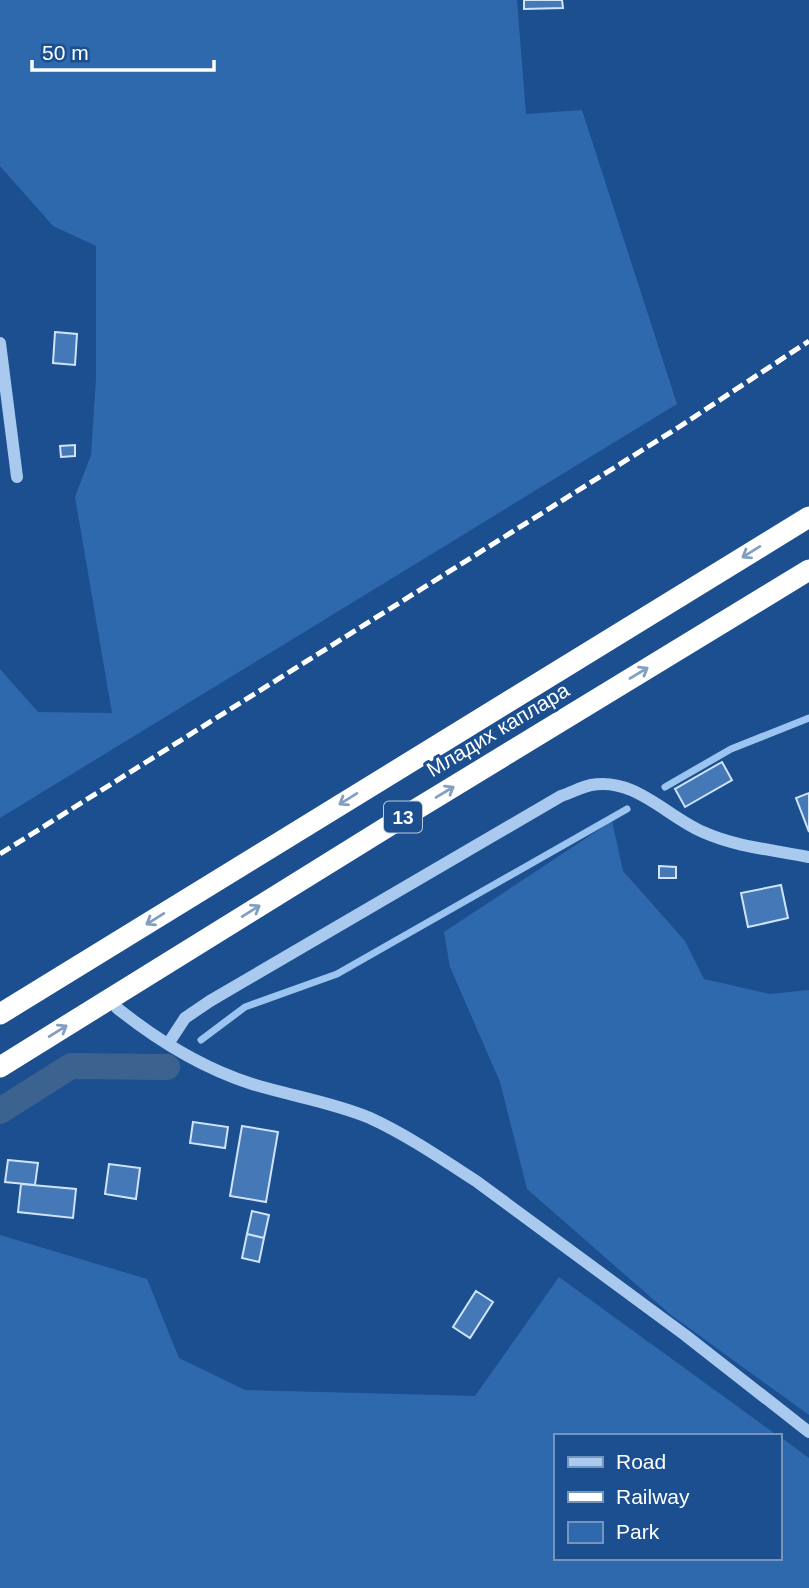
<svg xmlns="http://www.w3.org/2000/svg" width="809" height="1588" font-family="Arial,sans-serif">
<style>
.green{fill:#2e69ad}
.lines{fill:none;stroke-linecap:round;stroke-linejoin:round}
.stream{stroke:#9cc4f0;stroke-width:7}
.canal{stroke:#3c6290;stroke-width:26}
.building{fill:#4478b7;stroke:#cfe3fa;stroke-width:2}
.minor{stroke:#a9c9ee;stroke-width:12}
.highway{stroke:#fff;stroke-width:21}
.rail{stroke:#fff;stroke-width:5;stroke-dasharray:12 5;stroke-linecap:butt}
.oneway{stroke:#829ec1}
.labels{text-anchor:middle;stroke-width:6;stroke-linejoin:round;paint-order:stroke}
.shield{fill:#1b4f8f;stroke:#bbcadd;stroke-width:2}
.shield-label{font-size:19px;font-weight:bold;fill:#fff}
.street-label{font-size:21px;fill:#fff;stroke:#1b4f8f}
</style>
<rect width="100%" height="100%" fill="#1b4f8f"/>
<!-- green -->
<path class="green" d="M 0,0 L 517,0 L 526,114 L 582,110 L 677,404 L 0,818 L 0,669 L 38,712 L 112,713 L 75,497 L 91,455 L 96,378 L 96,246 L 53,226 L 0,166 Z
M 612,821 L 623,871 L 685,941 L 704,979 L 770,994 L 809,990 L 809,1415 L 671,1315 L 527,1189 L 500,1082 L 450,967 L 444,932 Z
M 0,1235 L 147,1279 L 179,1358 L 245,1390 L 475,1396 L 559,1277 L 778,1436 L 555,1436 L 555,1558 L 779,1558 L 779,1436 L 809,1458 L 809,1588 L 0,1588 Z"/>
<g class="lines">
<!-- stream -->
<path class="stream" d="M 665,787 L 731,749 L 809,718
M 201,1040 L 245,1007 L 337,974 L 627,809"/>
<!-- canal -->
<path class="canal" d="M 0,1111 L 71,1066 L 167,1067"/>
</g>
<!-- building -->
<path class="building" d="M 524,0 L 562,0 L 563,8 L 524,9 Z
M 55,332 L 77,334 L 75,365 L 53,363 Z
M 75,445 L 75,456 L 61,457 L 60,446 Z
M 722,762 L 732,780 L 685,807 L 675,789 Z
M 809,793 L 809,832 L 796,798 Z
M 659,866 L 676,867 L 676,878 L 659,878 Z
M 781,885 L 788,918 L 748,927 L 741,893 Z
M 193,1122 L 228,1127 L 225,1148 L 190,1143 Z
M 242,1126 L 278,1132 L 266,1202 L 230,1196 Z
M 8,1160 L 38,1163 L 35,1185 L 5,1182 Z
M 109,1164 L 140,1168 L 136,1199 L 105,1194 Z
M 21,1184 L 76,1189 L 73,1218 L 18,1212 Z
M 252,1211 L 269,1215 L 264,1238 L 247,1234 Z
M 247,1234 L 264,1238 L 259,1262 L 242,1258 Z
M 476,1291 L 493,1302 L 470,1338 L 453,1327 Z"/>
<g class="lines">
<!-- minor -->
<path class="minor" d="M 0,343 L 17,477
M 117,1008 C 157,1040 202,1068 252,1084 C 291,1096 332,1102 370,1118 C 407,1135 442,1159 476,1181 L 685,1335 L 809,1432
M 168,1044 L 185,1018 L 210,1001 L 561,796 C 571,793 581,787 591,785 C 635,777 666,816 703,832 C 736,847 774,850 809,857"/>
<!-- highway -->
<path class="highway" d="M 0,1014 L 809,517
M 0,1067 L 387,827 L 809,570"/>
<!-- rail -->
<path class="rail" d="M 0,854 L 679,427 L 809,341"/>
</g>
<!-- one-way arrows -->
<defs><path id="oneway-shaft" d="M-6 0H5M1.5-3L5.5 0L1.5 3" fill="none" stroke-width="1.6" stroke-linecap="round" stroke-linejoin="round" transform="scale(1.75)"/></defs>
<g class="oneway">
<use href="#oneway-shaft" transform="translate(751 552) rotate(148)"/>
<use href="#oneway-shaft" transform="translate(639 673) rotate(-31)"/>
<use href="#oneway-shaft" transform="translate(445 792) rotate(-31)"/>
<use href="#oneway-shaft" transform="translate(348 799) rotate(148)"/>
<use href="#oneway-shaft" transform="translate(251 911) rotate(-32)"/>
<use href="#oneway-shaft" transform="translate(155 919) rotate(148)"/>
<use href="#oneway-shaft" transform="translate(58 1031) rotate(-32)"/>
</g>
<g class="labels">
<!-- shield labels -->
<rect class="shield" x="384" y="801.5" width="38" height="31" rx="5"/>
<g class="shield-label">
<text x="403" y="824">13</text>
</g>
<!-- street labels -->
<g class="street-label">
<text transform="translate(498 730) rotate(-31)" y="7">Младих каплара</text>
</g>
</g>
<!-- legend -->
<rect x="554" y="1434" width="228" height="126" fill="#1b4f8f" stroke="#7695bc" stroke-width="2"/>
<rect x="568" y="1457" width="35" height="10" fill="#a9c9ee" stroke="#7695bc" stroke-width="2"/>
<text x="616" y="1469" font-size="21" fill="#ffffff">Road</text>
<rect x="568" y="1492" width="35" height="10" fill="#ffffff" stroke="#7695bc" stroke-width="2"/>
<text x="616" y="1504" font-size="21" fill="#ffffff">Railway</text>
<rect x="568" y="1522" width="35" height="21" fill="#2e69ad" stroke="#7695bc" stroke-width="2"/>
<text x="616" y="1539" font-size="21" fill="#ffffff">Park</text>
<!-- scale -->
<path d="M32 60v10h182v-10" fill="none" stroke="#ffffff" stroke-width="3.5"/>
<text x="42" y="60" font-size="21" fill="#ffffff" stroke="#1b4f8f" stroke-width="5" paint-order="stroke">50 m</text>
</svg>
